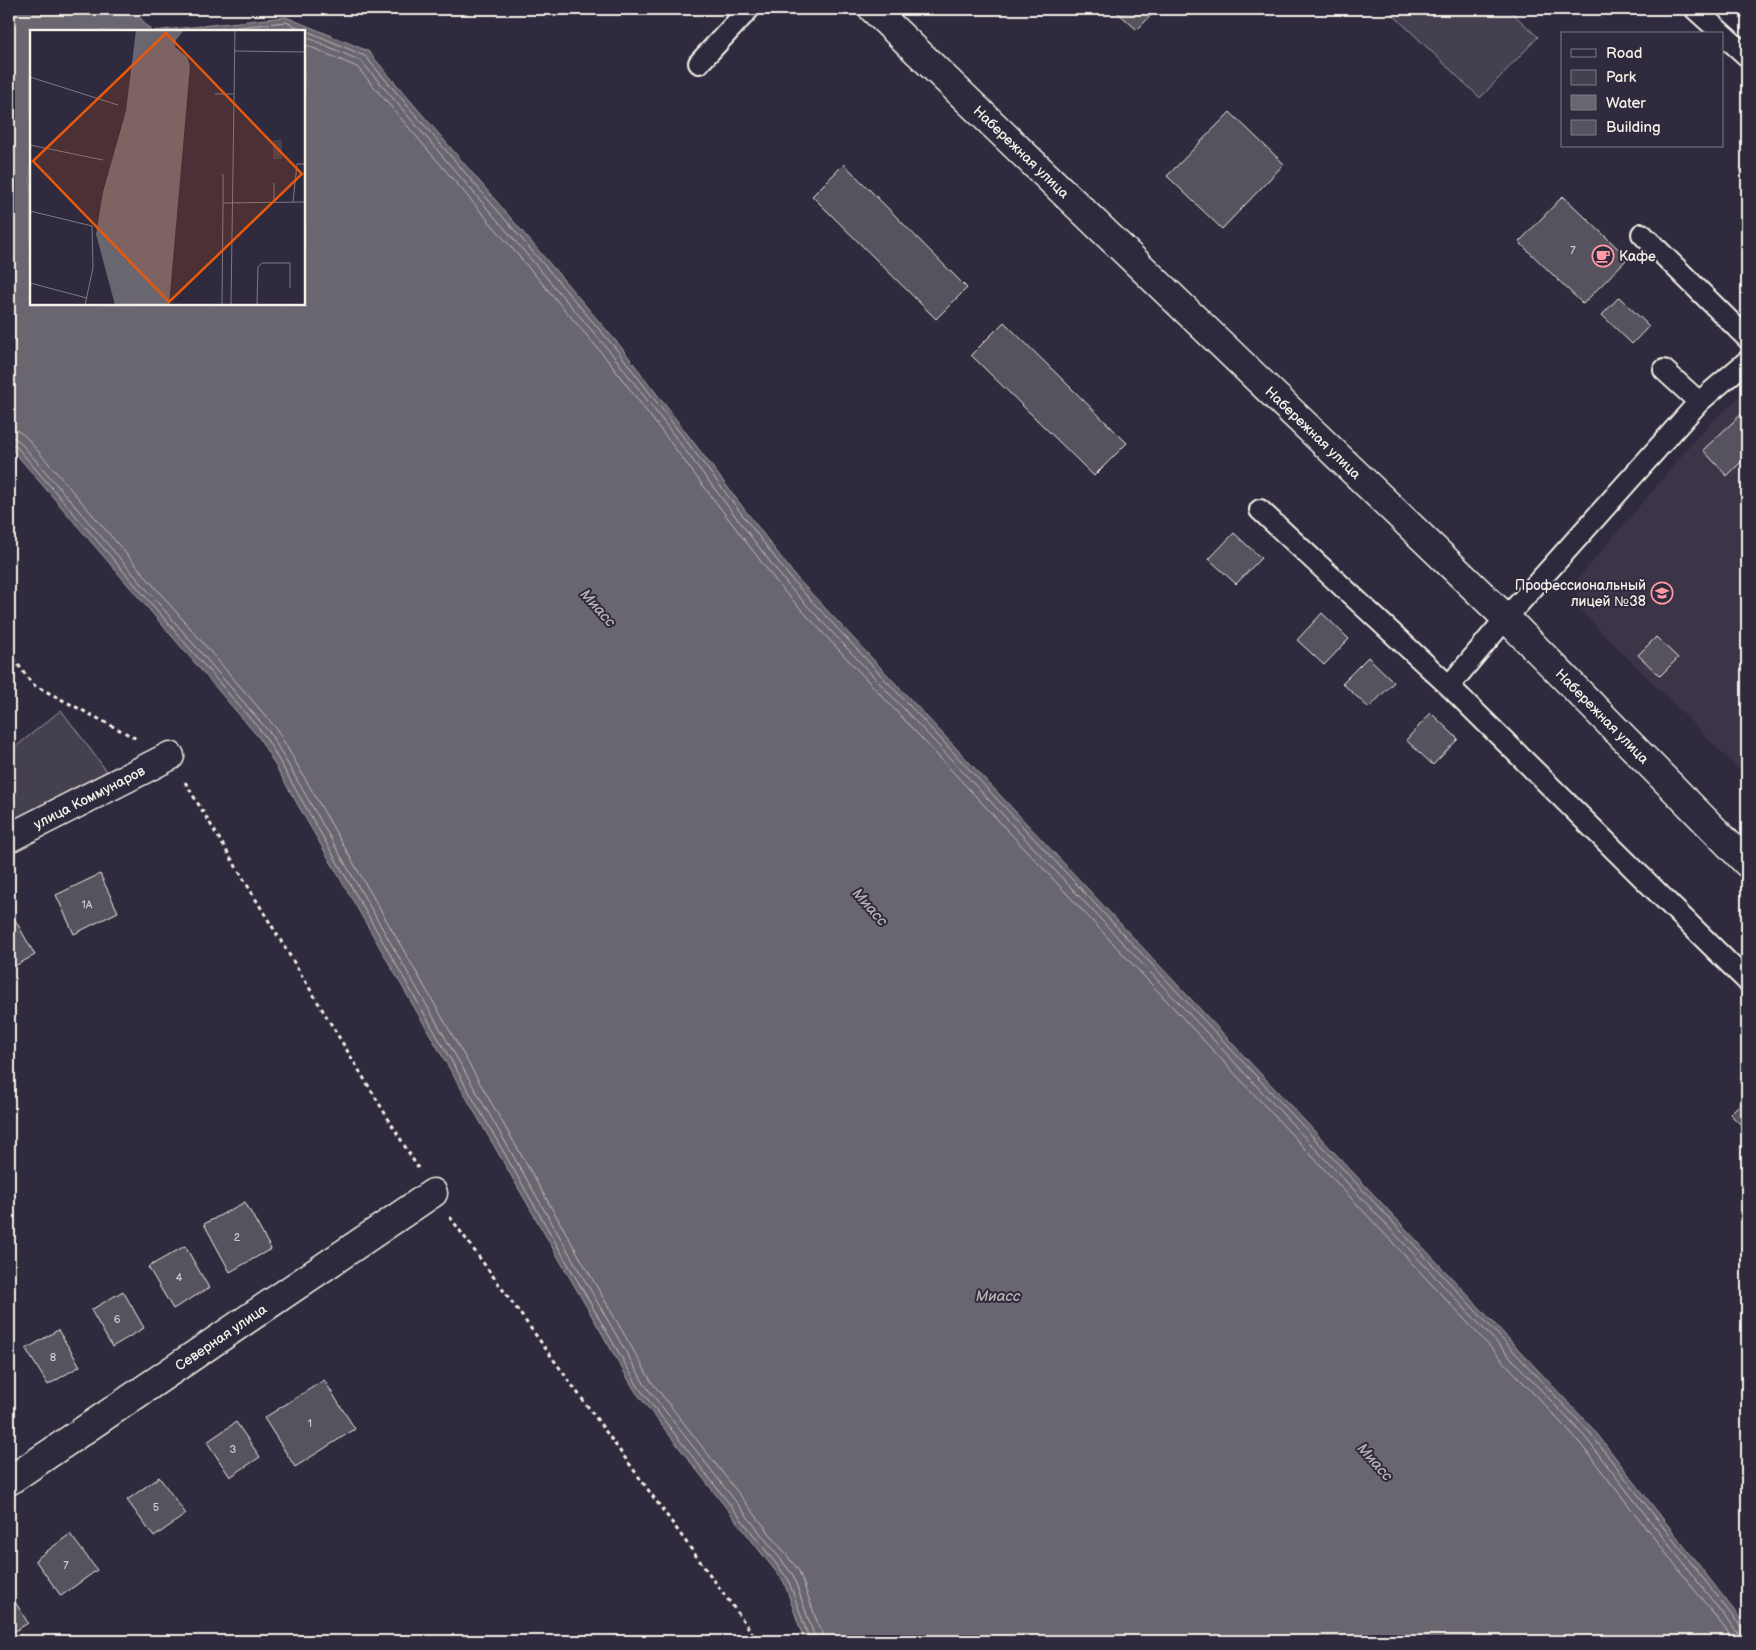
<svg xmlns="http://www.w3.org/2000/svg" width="1756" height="1650" font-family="'Balsamiq Sans',sans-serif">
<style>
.built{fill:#3b3647}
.green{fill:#454050;stroke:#9c989c}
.water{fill:#6a6670;stroke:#a19ea0}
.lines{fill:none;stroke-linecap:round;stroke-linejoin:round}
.shore{stroke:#bdb9b8;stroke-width:1}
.building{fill:#56525f;stroke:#f4f1e8}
.service-casing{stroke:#f4f1e8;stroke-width:24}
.minor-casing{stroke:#f4f1e8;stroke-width:31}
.tertiary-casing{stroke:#f4f1e8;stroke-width:31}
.path{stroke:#f4f1e8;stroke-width:3;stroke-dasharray:4 4;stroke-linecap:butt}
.service{stroke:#2f2a3d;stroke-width:20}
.minor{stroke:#2f2a3d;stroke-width:28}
.tertiary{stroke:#2f2a3d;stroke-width:28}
.labels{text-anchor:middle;stroke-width:4;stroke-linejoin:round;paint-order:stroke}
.number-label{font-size:11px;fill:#ccc9c6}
.street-label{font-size:14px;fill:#f4f1e8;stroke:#2f2a3d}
.poi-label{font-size:14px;fill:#f4f1e8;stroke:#2f2a3d;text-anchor:start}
.water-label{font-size:15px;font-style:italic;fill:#b6b2b2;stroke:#2f2a3d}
.inset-road{fill:none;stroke:#7e7a81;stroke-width:1}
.view{fill:#e8590c;fill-opacity:0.15;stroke:#e8590c;stroke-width:2.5}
.inset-edge{fill:none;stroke:#f4f1e8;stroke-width:2.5}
</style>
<rect width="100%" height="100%" fill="#2f2a3d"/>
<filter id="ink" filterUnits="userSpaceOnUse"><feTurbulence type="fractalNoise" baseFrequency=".02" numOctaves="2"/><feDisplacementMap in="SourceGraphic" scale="10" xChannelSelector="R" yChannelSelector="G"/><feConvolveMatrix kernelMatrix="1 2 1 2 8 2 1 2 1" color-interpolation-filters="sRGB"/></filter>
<g filter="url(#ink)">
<!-- built -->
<path class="built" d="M 1747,389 L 1747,778 L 1577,607 L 1577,580 L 1705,428 Z"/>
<!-- green -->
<path class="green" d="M 1387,9 L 1508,9 L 1538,37 L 1480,98 Z
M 61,710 L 111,777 L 9,827 L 9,752 Z"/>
<!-- water -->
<path class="water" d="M 9,9 L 133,9 L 151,31 L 31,31 L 31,304 L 304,304 L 304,31 L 154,31 L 286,17 L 368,51 L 621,347 L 796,577 L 1594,1430 L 1747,1627 L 1747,1641 L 807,1641 L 803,1637 L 784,1582 L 635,1391 L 260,739 L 9,446 Z"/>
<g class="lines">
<!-- shore -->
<path class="shore" d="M 200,31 L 286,22 L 365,56 L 617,350 L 792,580 L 1590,1433 L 1741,1627 L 1747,1629
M 304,36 L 361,61 L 612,354 L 787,584 L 1585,1437 L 1736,1631 L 1742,1635 L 1747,1636
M 304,44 L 357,67 L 606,358 L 782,589 L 1579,1442 L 1730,1635 L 1737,1641
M 9,429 L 18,431 L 25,436 L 276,728 L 651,1381 L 799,1571 L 819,1627 L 823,1633 L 824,1641
M 9,437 L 15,438 L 19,441 L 270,733 L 645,1385 L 793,1575 L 816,1641
M 9,443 L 15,445 L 265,736 L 639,1388 L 788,1579 L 810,1641"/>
</g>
<!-- building -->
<path class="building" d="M 1114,9 L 1157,9 L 1137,30 Z
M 1735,9 L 1747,9 L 1747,21 Z
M 1230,112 L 1284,164 L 1222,229 L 1167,176 Z
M 844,164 L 967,288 L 936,319 L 812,196 Z
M 1563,196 L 1628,258 L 1583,304 L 1519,242 Z
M 1619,297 L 1649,326 L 1632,344 L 1602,315 Z
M 1004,322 L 1127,443 L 1094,476 L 971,355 Z
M 1747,409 L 1747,456 L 1727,476 L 1703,450 Z
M 1234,533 L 1261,558 L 1236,584 L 1209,559 Z
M 1322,613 L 1349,639 L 1324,665 L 1297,640 Z
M 1656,637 L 1678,658 L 1660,676 L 1638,655 Z
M 1368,657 L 1394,682 L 1369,708 L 1342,683 Z
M 1431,713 L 1458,739 L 1433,765 L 1406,740 Z
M 100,874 L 118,912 L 74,934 L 56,895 Z
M 14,918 L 35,955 L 9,969 L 9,921 Z
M 1747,1097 L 1747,1131 L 1730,1114 Z
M 245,1202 L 271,1249 L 230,1272 L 204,1224 Z
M 185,1246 L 209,1288 L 173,1309 L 148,1267 Z
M 123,1291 L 144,1328 L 112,1347 L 91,1310 Z
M 58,1330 L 80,1366 L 48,1385 L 26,1349 Z
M 324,1380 L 355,1429 L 295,1467 L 264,1418 Z
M 236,1422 L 260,1457 L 230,1477 L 207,1442 Z
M 159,1477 L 186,1514 L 154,1537 L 127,1500 Z
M 70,1534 L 97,1570 L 61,1596 L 35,1560 Z
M 9,1592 L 28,1623 L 9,1635 Z"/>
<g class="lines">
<!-- service casing -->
<g class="service-casing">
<path id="service" d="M 1695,9 L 1747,56
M 699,63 L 749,9
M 1642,234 L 1747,338
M 1664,370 L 1699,402
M 1260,510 L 1449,686 L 1506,618 L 1699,402 L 1747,361
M 1449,686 L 1747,981"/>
</g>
<!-- minor casing -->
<g class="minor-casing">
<g id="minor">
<path id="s1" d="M 9,838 L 170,756"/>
<path id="s2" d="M 9,1481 L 433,1193"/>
</g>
</g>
<!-- tertiary casing -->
<g class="tertiary-casing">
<g id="tertiary">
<path id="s3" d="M 873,9 L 1506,618 L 1747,863"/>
</g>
</g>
<!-- path -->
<path class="path" d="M 9,652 L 32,684 L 137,739
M 185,782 L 418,1168
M 450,1217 L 758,1641"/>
<!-- service -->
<use href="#service" class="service"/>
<!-- minor -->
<use href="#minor" class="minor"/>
<!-- tertiary -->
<use href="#tertiary" class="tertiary"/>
</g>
</g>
<!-- icons -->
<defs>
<g id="cafe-ring" transform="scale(1.125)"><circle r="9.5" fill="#2f2a3d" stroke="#ff9aa2" stroke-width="1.5"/><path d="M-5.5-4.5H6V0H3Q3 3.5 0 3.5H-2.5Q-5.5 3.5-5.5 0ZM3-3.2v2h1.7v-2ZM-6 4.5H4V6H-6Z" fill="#ff9aa2"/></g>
<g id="university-ring" transform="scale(1.125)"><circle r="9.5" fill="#2f2a3d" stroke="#ff9aa2" stroke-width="1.5"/><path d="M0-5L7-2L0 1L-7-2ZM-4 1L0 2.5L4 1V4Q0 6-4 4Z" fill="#ff9aa2"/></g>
</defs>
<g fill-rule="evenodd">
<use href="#cafe-ring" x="1603" y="256"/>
<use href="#university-ring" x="1662" y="593"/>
</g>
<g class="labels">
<!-- number labels -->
<g class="number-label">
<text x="1573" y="254">7</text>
<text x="87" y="908">1А</text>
<text x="237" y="1241">2</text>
<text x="179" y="1281">4</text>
<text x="117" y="1323">6</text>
<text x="53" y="1361">8</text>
<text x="310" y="1427">1</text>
<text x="233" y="1453">3</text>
<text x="156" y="1511">5</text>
<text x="66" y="1569">7</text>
</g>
<!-- street labels -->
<g class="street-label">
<text dy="5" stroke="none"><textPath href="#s3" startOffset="206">Набережная улица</textPath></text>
<text dy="5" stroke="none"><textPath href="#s3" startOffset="611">Набережная улица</textPath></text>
<text dy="5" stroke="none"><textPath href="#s3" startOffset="1016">Набережная улица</textPath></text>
<text dy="5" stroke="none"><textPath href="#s1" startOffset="90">улица Коммунаров</textPath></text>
<text dy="5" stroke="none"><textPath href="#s2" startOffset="256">Северная улица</textPath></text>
</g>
<!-- poi labels -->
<g class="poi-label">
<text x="1619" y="261">Кафе</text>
<text x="1646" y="590" text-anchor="end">Профессиональный<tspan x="1646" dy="16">лицей №38</tspan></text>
</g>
<!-- water labels -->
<g class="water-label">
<text transform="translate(598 608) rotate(48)" y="5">Миасс</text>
<text transform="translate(870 907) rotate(48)" y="5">Миасс</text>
<text x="998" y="1301">Миасс</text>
<text transform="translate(1375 1462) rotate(48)" y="5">Миасс</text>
</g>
</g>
<!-- overview -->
<g transform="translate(30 30)">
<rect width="275" height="275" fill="#2f2a3d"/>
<path d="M 243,110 L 252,110 L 252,129 L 243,129 Z" fill="#454050"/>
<path d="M 106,0 L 154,0 L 146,10 L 145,17 L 157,27 L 160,36 L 139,275 L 85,275 L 66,204 L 73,162 L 96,81 Z" fill="#6a6670"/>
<path class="inset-road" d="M 204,21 L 275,22M 0,47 L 88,75M 185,64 L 203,64M 0,115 L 73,130M 193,144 L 193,173 L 275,172M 244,172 L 244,153M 263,172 L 267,134 L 275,134M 0,181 L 62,196 L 63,238 L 55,275M 0,253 L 57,268M 192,275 L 193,173M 201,275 L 205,0M 227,275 L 228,237 L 232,233 L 260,233 L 260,258"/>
<path class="view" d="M 136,3 L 272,144 L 139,272 L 3,131 Z"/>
<rect width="275" height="275" class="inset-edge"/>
</g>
<!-- margin -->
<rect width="1756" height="1650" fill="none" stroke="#2f2a3d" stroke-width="30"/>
<rect x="15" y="15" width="1726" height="1620" fill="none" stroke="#f4f1e8" stroke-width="2" filter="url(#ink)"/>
<!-- legend -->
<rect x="1561" y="32" width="162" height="115" fill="#2f2a3d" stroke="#7e7a81"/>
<rect x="1571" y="49" width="25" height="8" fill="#2f2a3d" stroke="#7e7a81"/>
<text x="1606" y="58" font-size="15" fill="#f4f1e8">Road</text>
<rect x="1571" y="70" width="25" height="15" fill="#454050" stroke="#7e7a81"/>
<text x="1606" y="82" font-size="15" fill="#f4f1e8">Park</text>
<rect x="1571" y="95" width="25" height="15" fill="#6a6670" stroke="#7e7a81"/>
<text x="1606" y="108" font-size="15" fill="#f4f1e8">Water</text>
<rect x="1571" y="120" width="25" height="15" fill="#56525f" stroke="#7e7a81"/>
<text x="1606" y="132" font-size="15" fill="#f4f1e8">Building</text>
</svg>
